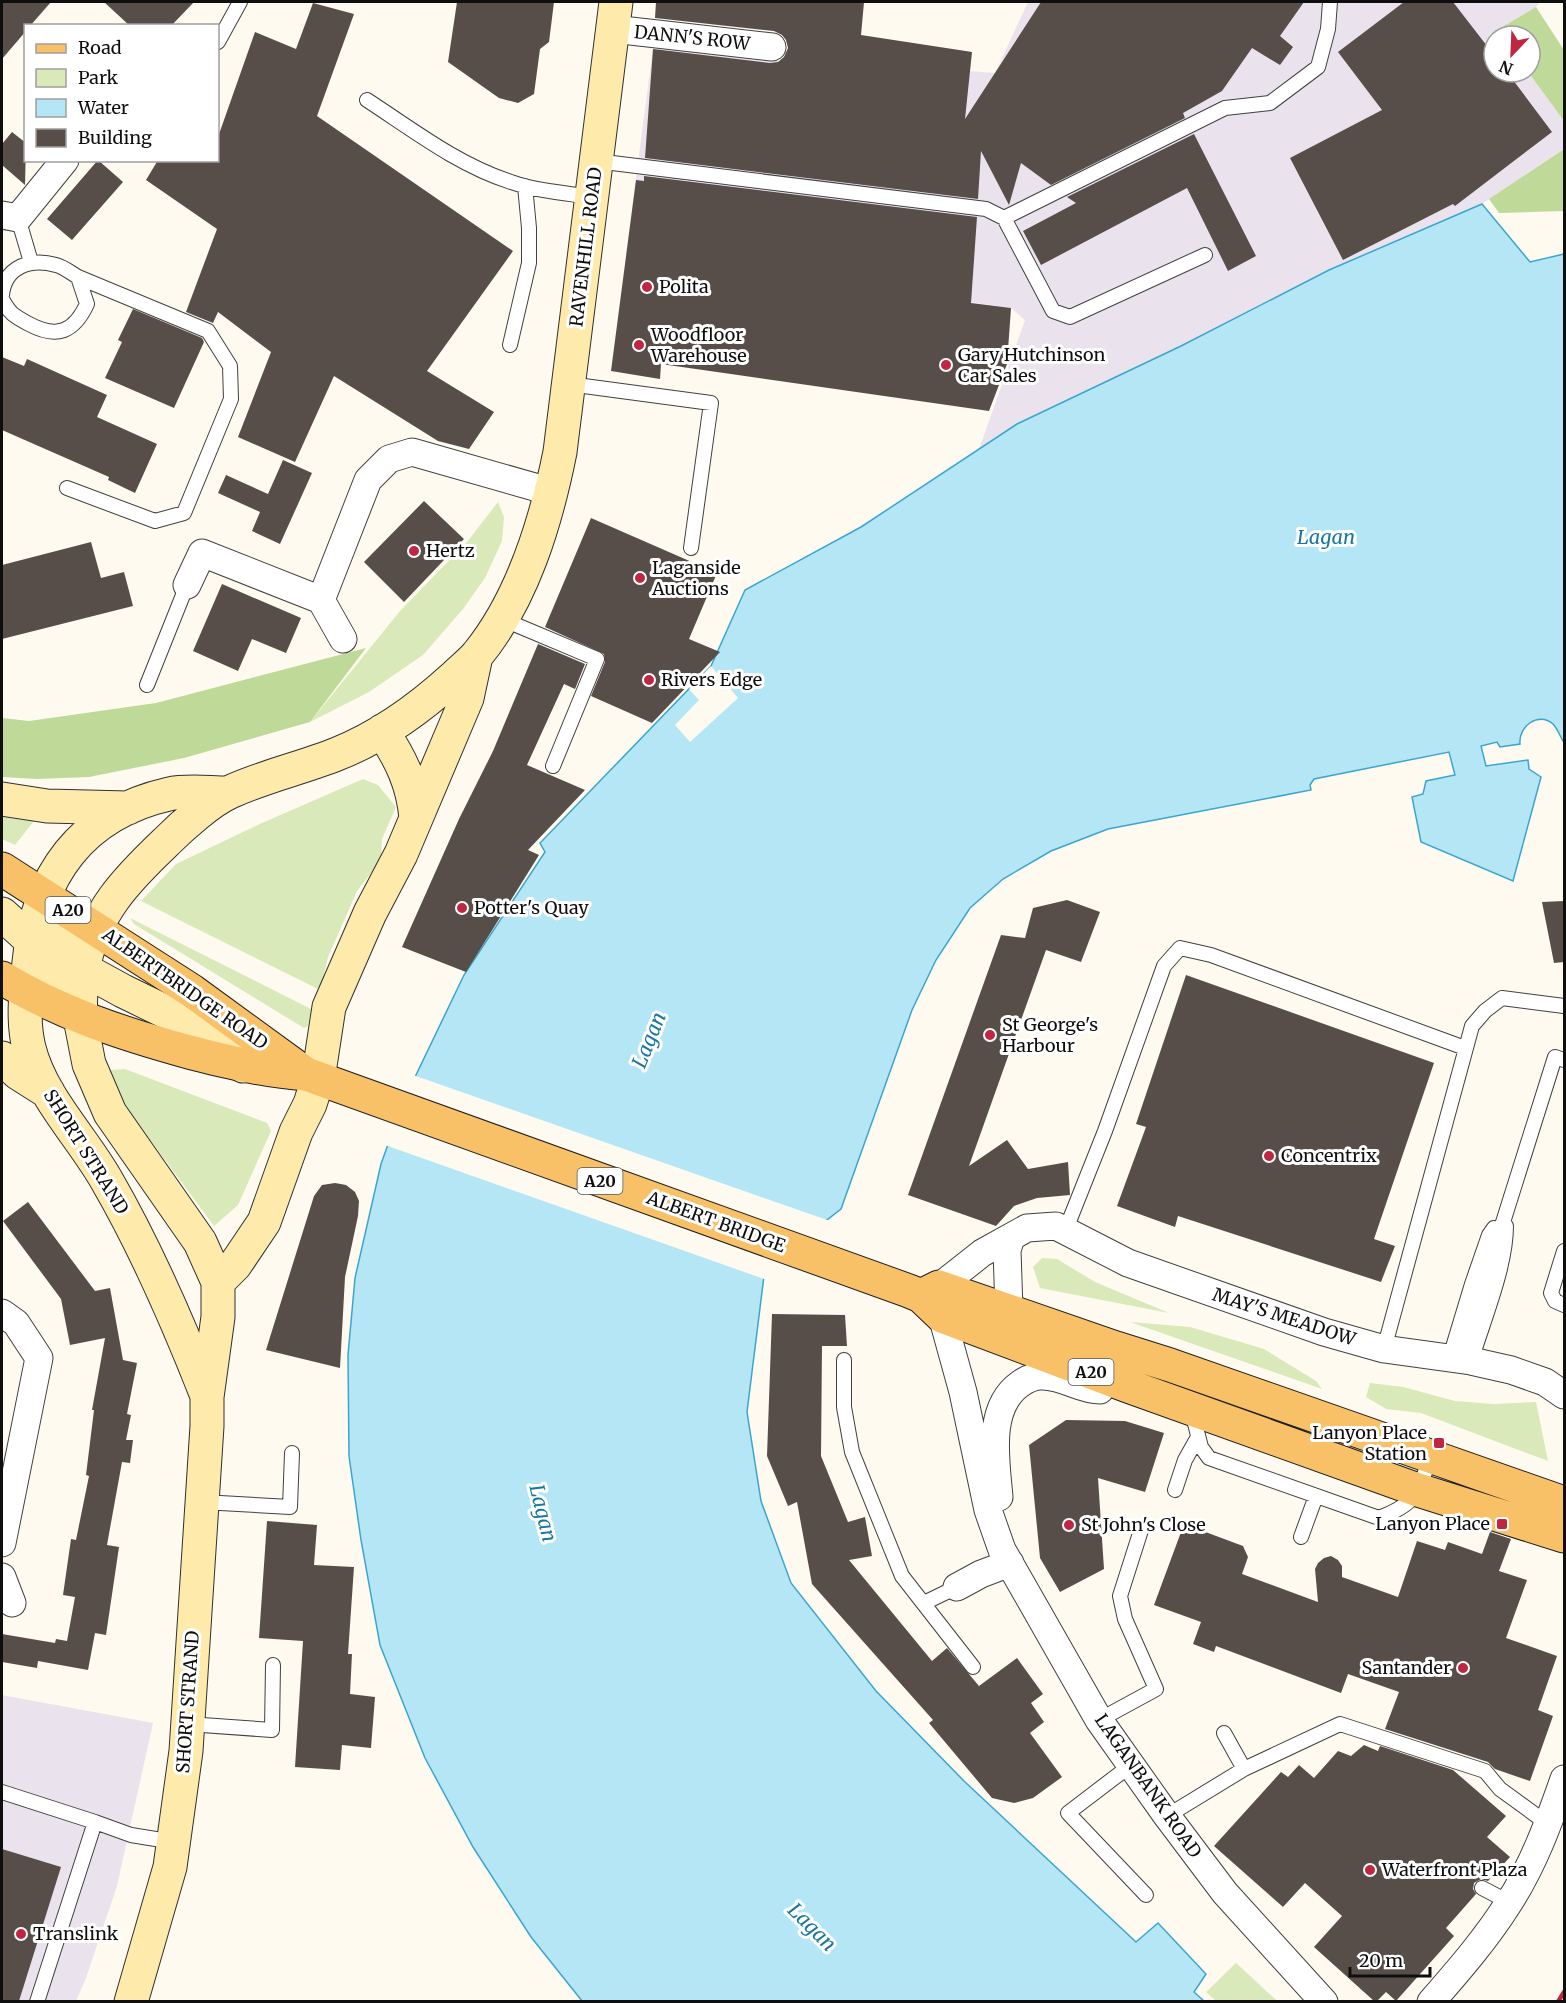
<svg xmlns="http://www.w3.org/2000/svg" width="1566" height="2003" font-family="Merriweather,serif">
<style>
.industrial{fill:#eae3ed}
.green{fill:#d9e9b9}
.forest{fill:#bfda98}
.water{fill:#b4e6f6;stroke:#3ba6cd;stroke-width:1.5}
.pier{fill:#fffaef}
.building{fill:#574e4a}
.lines{fill:none;stroke-linecap:round;stroke-linejoin:round}
.lane-casing{stroke:#414141;stroke-width:16}
.street-casing{stroke:#414141;stroke-width:29}
.secondary-casing{stroke:#303030;stroke-width:35}
.primary-casing{stroke:#1f1f1f;stroke-width:35}
.lane{stroke:#fff;stroke-width:14}
.street{stroke:#fff;stroke-width:27}
.secondary{stroke:#feeaab;stroke-width:33}
.primary{stroke:#f8c167;stroke-width:33}
.rail{stroke:#be2642;stroke-width:4.5}
.poi-dot{fill:#be2642;stroke:#fff;stroke-width:2}
.labels{text-anchor:middle;stroke-width:6;stroke-linejoin:round;paint-order:stroke}
.shield{fill:#fff;stroke:#565656;stroke-width:1.5}
.shield-label{font-size:16px;font-weight:bold;fill:#0e0e0e}
.street-label{font-size:18px;fill:#0e0e0e;stroke:#fff}
.poi-label{font-size:18px;fill:#0e0e0e;stroke:#fff;text-anchor:start}
.water-label{font-size:20px;font-style:italic;fill:#1777a0;stroke:#fff}
</style>
<rect width="100%" height="100%" fill="#fffaef"/>
<!-- industrial -->
<path class="industrial" d="M 794,2 L 864,2 L 857,72 L 897,41 L 972,52 L 970,71 L 995,73 L 1028,2 L 1540,2 L 1536,7 L 1497,30 L 1502,36 L 1494,36 L 1494,72 L 1528,72 L 1564,121 L 1564,149 L 1482,204 L 1329,270 L 1181,346 L 1017,424 L 979,449 L 1025,320 L 1011,308 L 626,254 L 653,48 L 788,62 Z
M 2,1695 L 153,1723 L 117,1886 L 86,1978 L 76,2001 L 2,2001 Z"/>
<!-- green -->
<path class="green" d="M 498,502 L 504,517 L 502,541 L 485,578 L 463,609 L 423,655 L 369,692 L 310,722 L 400,611 L 467,542 Z
M 363,779 L 378,785 L 396,807 L 382,839 L 381,860 L 357,891 L 328,957 L 320,990 L 141,901 L 176,864 L 262,823 Z
M 2,817 L 34,821 L 15,845 L 2,839 Z
M 130,918 L 311,1009 L 308,1026 L 304,1028 L 134,924 Z
M 125,1069 L 267,1123 L 271,1131 L 238,1205 L 214,1226 L 128,1110 L 110,1070 Z
M 1042,1258 L 1057,1259 L 1095,1282 L 1169,1313 L 1040,1288 L 1033,1267 Z
M 1130,1322 L 1190,1327 L 1264,1349 L 1316,1381 L 1322,1389 Z
M 1370,1383 L 1403,1387 L 1455,1401 L 1493,1404 L 1536,1402 L 1548,1461 L 1421,1413 L 1386,1409 L 1366,1397 Z
M 1236,1963 L 1277,2001 L 1216,2001 L 1206,1992 Z"/>
<!-- forest -->
<path class="forest" d="M 1536,7 L 1564,50 L 1564,121 L 1528,72 L 1530,72 L 1530,36 L 1502,36 L 1497,30 Z
M 1564,149 L 1564,211 L 1499,213 L 1489,199 Z
M 366,648 L 310,722 L 184,758 L 89,777 L 37,779 L 2,777 L 2,718 L 29,721 L 156,703 Z"/>
<!-- water -->
<path class="water" d="M 1482,204 L 1530,262 L 1564,254 L 1564,741 L 1563,741 C 1560,736 1557,728 1553,724 C 1538,711 1518,727 1520,744 L 1500,747 L 1497,742 L 1481,746 L 1486,766 L 1528,760 L 1529,769 L 1541,777 L 1513,881 L 1421,842 L 1412,797 L 1423,794 L 1426,781 L 1455,775 L 1449,752 L 1314,779 L 1310,785 L 1311,790 L 1108,829 L 1051,851 L 1003,879 L 970,908 L 936,960 L 912,1010 L 841,1209 L 765,1268 L 747,1412 L 761,1501 L 791,1583 L 876,1691 L 964,1781 L 1136,1942 L 1158,1923 L 1206,1974 L 1194,1992 L 1204,2001 L 582,2001 L 531,1937 L 473,1847 L 425,1758 L 380,1645 L 361,1540 L 349,1456 L 348,1355 L 355,1278 L 381,1164 L 404,1100 L 464,975 L 545,852 L 540,843 L 711,666 L 745,590 L 861,527 L 1017,424 L 1181,346 L 1329,270 Z"/>
<!-- pier -->
<path class="pier" d="M 711,666 L 738,698 L 690,742 L 675,725 L 699,700 L 689,689 Z
M 413,1075 L 830,1221 L 768,1269 L 767,1280 L 385,1145 L 402,1099 Z"/>
<!-- building -->
<path class="building" d="M 2,2 L 51,2 L 30,26 L 26,26 L 26,31 L 2,59 Z
M 104,2 L 194,2 L 171,26 L 130,26 Z
M 457,2 L 554,2 L 549,42 L 540,49 L 534,94 L 518,103 L 499,98 L 448,62 Z
M 656,2 L 864,2 L 861,35 L 972,52 L 965,119 L 1041,2 L 1304,2 L 1280,36 L 1293,47 L 1280,65 L 1252,48 L 1222,91 L 1183,113 L 1185,118 L 1051,185 L 1021,163 L 1009,205 L 981,151 L 978,199 L 645,158 L 653,49 L 770,63 L 778,62 L 784,57 L 788,48 L 786,40 L 782,35 L 774,31 L 655,18 Z
M 1404,2 L 1453,2 L 1494,55 L 1494,72 L 1507,72 L 1552,132 L 1455,206 L 1453,204 L 1343,260 L 1290,158 L 1382,110 L 1338,52 Z
M 313,3 L 354,14 L 317,116 L 513,251 L 427,371 L 494,412 L 469,449 L 438,441 L 334,376 L 295,462 L 238,437 L 271,352 L 218,312 L 213,323 L 186,312 L 217,229 L 146,180 L 158,160 L 218,160 L 218,137 L 255,32 L 296,49 Z
M 12,132 L 26,143 L 25,185 L 2,165 L 2,144 Z
M 1194,134 L 1256,256 L 1228,271 L 1187,188 L 1041,265 L 1023,231 L 1076,203 L 1067,197 Z
M 98,160 L 123,182 L 72,240 L 47,219 Z
M 644,176 L 977,217 L 971,303 L 1011,308 L 1007,364 L 989,411 L 661,364 L 660,379 L 611,371 L 636,180 L 644,181 Z
M 133,309 L 202,338 L 204,342 L 174,408 L 105,378 L 122,342 L 118,340 Z
M 2,357 L 24,366 L 27,359 L 107,395 L 97,417 L 157,444 L 135,493 L 108,480 L 109,477 L 2,430 Z
M 283,460 L 312,473 L 280,544 L 252,531 L 260,512 L 218,493 L 226,475 L 268,494 Z
M 424,501 L 464,539 L 404,602 L 364,562 Z
M 591,518 L 717,573 L 689,639 L 720,652 L 652,723 L 591,696 L 605,662 L 604,654 L 545,627 Z
M 91,542 L 101,578 L 124,572 L 133,606 L 2,639 L 2,565 Z
M 222,584 L 301,618 L 286,653 L 252,639 L 238,671 L 193,651 Z
M 538,644 L 585,664 L 575,689 L 564,684 L 527,765 L 585,790 L 528,850 L 539,855 L 466,972 L 402,947 L 459,819 L 493,751 Z
M 1067,900 L 1100,912 L 1081,962 L 1046,950 L 969,1166 L 1007,1140 L 1028,1169 L 1068,1162 L 1070,1195 L 1037,1198 L 1014,1206 L 996,1226 L 908,1195 L 1001,935 L 1025,938 L 1033,908 Z
M 1564,901 L 1564,962 L 1554,963 L 1542,902 Z
M 1186,975 L 1434,1063 L 1374,1239 L 1395,1246 L 1381,1282 L 1178,1216 L 1175,1227 L 1117,1206 L 1146,1127 L 1136,1124 Z
M 335,1183 L 346,1185 L 355,1192 L 359,1201 L 358,1216 L 345,1277 L 340,1368 L 266,1350 L 314,1196 L 322,1185 Z
M 28,1202 L 95,1291 L 110,1288 L 123,1360 L 137,1363 L 127,1414 L 131,1415 L 126,1440 L 133,1440 L 130,1463 L 122,1462 L 107,1545 L 119,1547 L 106,1635 L 95,1633 L 88,1670 L 38,1661 L 37,1668 L 2,1662 L 2,1634 L 55,1643 L 56,1639 L 67,1641 L 75,1597 L 63,1595 L 71,1539 L 76,1540 L 89,1476 L 86,1475 L 94,1410 L 92,1410 L 105,1338 L 70,1345 L 61,1299 L 3,1221 Z
M 772,1314 L 845,1315 L 847,1346 L 822,1346 L 821,1456 L 848,1522 L 865,1517 L 872,1556 L 849,1560 L 932,1661 L 947,1648 L 979,1686 L 1017,1658 L 1043,1694 L 1031,1703 L 1044,1722 L 1030,1733 L 1062,1777 L 1033,1798 L 1014,1803 L 992,1798 L 929,1723 L 933,1720 L 812,1584 L 797,1502 L 788,1506 L 767,1456 Z
M 1066,1420 L 1125,1421 L 1164,1433 L 1145,1492 L 1098,1478 L 1104,1569 L 1060,1592 L 1040,1558 L 1029,1445 Z
M 267,1521 L 317,1525 L 314,1565 L 354,1567 L 348,1654 L 352,1654 L 350,1694 L 375,1697 L 371,1748 L 342,1745 L 340,1770 L 295,1767 L 303,1641 L 259,1638 Z
M 1184,1524 L 1243,1546 L 1248,1557 L 1242,1574 L 1318,1602 L 1315,1569 L 1318,1563 L 1324,1558 L 1331,1556 L 1338,1560 L 1342,1566 L 1342,1577 L 1398,1597 L 1417,1541 L 1445,1550 L 1448,1542 L 1482,1554 L 1490,1532 L 1511,1539 L 1499,1571 L 1527,1580 L 1506,1638 L 1557,1656 L 1538,1710 L 1553,1716 L 1530,1781 L 1495,1769 L 1488,1762 L 1385,1729 L 1399,1692 L 1348,1674 L 1341,1693 L 1216,1646 L 1214,1652 L 1193,1644 L 1201,1622 L 1154,1605 Z
M 1364,1745 L 1378,1751 L 1380,1746 L 1453,1770 L 1506,1816 L 1487,1837 L 1510,1857 L 1488,1881 L 1481,1879 L 1474,1883 L 1473,1889 L 1476,1894 L 1446,1928 L 1454,1936 L 1396,2001 L 1386,1992 L 1377,2001 L 1374,2001 L 1314,1947 L 1342,1916 L 1305,1883 L 1283,1907 L 1214,1846 L 1281,1772 L 1288,1777 L 1299,1765 L 1314,1778 L 1338,1751 L 1351,1756 Z
M 2,1849 L 61,1867 L 19,2001 L 2,2001 Z"/>
<g class="lines">
<!-- lane casing -->
<g class="lane-casing">
<path id="lane" d="M 218,42 L 240,2
M 367,100 C 413,130 458,165 511,182 C 537,191 564,193 592,197
M 596,161 L 986,209 L 1004,218 L 1053,311 L 1070,317 L 1205,255
M 18,218 L 31,262
M 1004,218 L 1225,108 L 1270,103 L 1318,67 L 1328,29 L 1330,2
M 2,295 C 5,266 31,258 56,265 C 64,267 71,273 78,277 L 87,304 C 74,332 57,339 29,324 C 14,316 10,314 2,299
M 510,345 L 529,263 L 529,228 L 525,186
M 569,384 L 711,403 L 691,548
M 67,488 L 155,521 L 184,513 L 231,399 L 230,366 L 208,331 L 78,277
M 502,619 L 597,659 L 553,766
M 147,685 L 187,585
M 1066,1229 L 1105,1131 L 1164,966 L 1180,948 L 1211,955 L 1465,1048
M 1564,1251 L 1551,1293 L 1555,1301 L 1564,1305
M 1384,1349 L 1472,1026 L 1485,1011 L 1502,998 L 1564,1006
M 1450,1357 L 1472,1284 L 1489,1235 L 1494,1228
M 1460,1359 L 1555,1057 L 1564,1060
M 844,1360 L 844,1407 L 852,1452 L 902,1576 L 973,1667
M 1471,1361 C 1483,1321 1506,1267 1506,1226
M 1192,1412 L 1201,1447 L 1209,1458 L 1379,1518 C 1418,1503 1417,1493 1431,1456
M 1175,1490 L 1185,1460 L 1198,1437
M 202,1502 L 290,1507 L 292,1453
M 1301,1537 L 1316,1496
M 924,1603 L 957,1587
M 1099,1720 L 1156,1689 L 1125,1619 L 1120,1596 L 1142,1527
M 188,1724 L 272,1730 L 273,1665
M 1224,1733 L 1244,1769
M 1131,1765 L 1068,1813 L 1146,1895
M 2,1792 L 95,1822 L 37,2002
M 1167,1816 L 1244,1769 L 1340,1724 L 1485,1771 L 1500,1789 L 1548,1824
M 95,1822 L 131,1835 L 174,1842
M 1482,1888 L 1509,1902"/>
</g>
<!-- street casing -->
<g class="street-casing">
<path id="street" d="M 613,29 L 772,47
M 2,215 L 18,218 L 65,160
M 187,585 L 202,553 L 321,600 L 368,480 L 389,459 L 412,452 L 552,492
M 321,600 L 343,639
M 939,1287 L 982,1253 L 1027,1228 L 1056,1226 L 1128,1263 L 1324,1332 L 1384,1349 L 1471,1361 L 1511,1370 L 1545,1382 L 1564,1395
M 1009,1310 L 1007,1250 L 1011,1238
M 2,1313 L 16,1323 L 39,1358 L 2,1543
M 942,1316 L 963,1392 L 988,1510 L 1002,1550 L 1099,1720 L 1167,1816 L 1225,1893 L 1324,2002
M 999,1497 C 996,1461 986,1408 1020,1384 C 1027,1379 1033,1376 1041,1376 C 1062,1375 1080,1390 1100,1390
M 2,1577 L 12,1603
M 957,1587 L 981,1574 L 1010,1563
M 1431,2002 C 1458,1971 1486,1939 1508,1904 C 1533,1866 1549,1822 1564,1779"/>
</g>
<!-- secondary casing -->
<g class="secondary-casing">
<path id="secondary" d="M 382,731 C 401,759 413,784 416,818
M 2,799 L 47,806 L 128,808
M 43,895 L 68,957 L 83,969 L 123,991 L 197,1027 L 243,1066
M 2,914 L 36,945 L 62,979 L 80,1018 L 89,1064 L 110,1113 L 200,1242 L 218,1282 L 218,1317 L 207,1397 L 207,1426 L 186,1751 L 170,1867 L 131,2002
M 80,1018 C 81,1002 80,984 83,968 C 95,912 126,880 166,842 C 182,826 210,801 230,792 C 265,776 302,768 337,754 C 380,737 420,708 454,677 C 461,670 470,663 477,655 C 523,599 546,522 560,452 L 616,2
M 2,1058 L 18,1073 L 48,1092
M 218,1282 L 235,1265 L 264,1222 L 296,1132 L 310,1104 L 318,1079 L 329,1007 L 370,913 L 401,854 L 467,698 L 476,656
M 207,1396 C 178,1322 147,1250 107,1181 C 83,1138 41,1097 29,1048 C 22,1020 26,990 29,962 C 37,876 81,814 169,794 C 187,790 209,793 228,793"/>
</g>
<!-- primary casing -->
<g class="primary-casing">
<path id="primary" d="M 2,869 L 192,991 L 306,1074
M 2,978 C 60,1013 123,1034 189,1052 C 228,1062 265,1071 306,1074 L 909,1291 L 921,1296 L 942,1316 L 1128,1386 L 1418,1490 L 1564,1536
M 921,1296 L 939,1287 L 1116,1348 L 1170,1365 L 1564,1503"/>
</g>
<!-- lane -->
<use href="#lane" class="lane"/>
<!-- street -->
<use href="#street" class="street"/>
<!-- secondary -->
<use href="#secondary" class="secondary"/>
<!-- primary -->
<use href="#primary" class="primary"/>
<!-- rail -->
<path class="rail" d="M 1558,2002 L 1564,1992"/>
</g>
<!-- markers -->
<g class="poi-dot">
<circle cx="647" cy="287" r="6"/>
<circle cx="639" cy="345" r="6"/>
<circle cx="946" cy="365" r="6"/>
<circle cx="414" cy="551" r="6"/>
<circle cx="640" cy="578" r="6"/>
<circle cx="649" cy="680" r="6"/>
<circle cx="462" cy="908" r="6"/>
<circle cx="990" cy="1035" r="6"/>
<circle cx="1269" cy="1156" r="6"/>
<rect x="1433" y="1437" width="12" height="12" rx="3"/>
<rect x="1496" y="1518" width="12" height="12" rx="3"/>
<circle cx="1069" cy="1525" r="6"/>
<circle cx="1463" cy="1668" r="6"/>
<circle cx="1370" cy="1870" r="6"/>
<circle cx="21" cy="1934" r="6"/>
</g>
<g class="labels">
<!-- shield labels -->
<g class="shield">
<rect x="45.5" y="897" width="45" height="26" rx="4.5"/>
<rect x="577.5" y="1168" width="45" height="26" rx="4.5"/>
<rect x="1068.5" y="1359" width="45" height="26" rx="4.5"/>
</g>
<g class="shield-label">
<text x="68" y="916">A20</text>
<text x="600" y="1187">A20</text>
<text x="1091" y="1378">A20</text>
</g>
<!-- street labels -->
<g class="street-label">
<text transform="translate(692 38) rotate(6)" y="6">DANN'S ROW</text>
<text transform="translate(586 247) rotate(-83)" y="6">RAVENHILL ROAD</text>
<text transform="translate(185 989) rotate(35)" y="6">ALBERTBRIDGE ROAD</text>
<text transform="translate(86 1152) rotate(58)" y="6">SHORT STRAND</text>
<text transform="translate(716 1222) rotate(20)" y="6">ALBERT BRIDGE</text>
<text transform="translate(1284 1317) rotate(18)" y="6">MAY'S MEADOW</text>
<text transform="translate(188 1702) rotate(-86)" y="6">SHORT STRAND</text>
<text transform="translate(1148 1786) rotate(55)" y="6">LAGANBANK ROAD</text>
</g>
<!-- poi labels -->
<g class="poi-label">
<text x="659" y="293">Polita</text>
<text x="651" y="341">Woodfloor<tspan x="651" dy="21">Warehouse</tspan></text>
<text x="958" y="361">Gary Hutchinson<tspan x="958" dy="21">Car Sales</tspan></text>
<text x="426" y="557">Hertz</text>
<text x="652" y="574">Laganside<tspan x="652" dy="21">Auctions</tspan></text>
<text x="661" y="686">Rivers Edge</text>
<text x="474" y="914">Potter's Quay</text>
<text x="1002" y="1031">St George's<tspan x="1002" dy="21">Harbour</tspan></text>
<text x="1281" y="1162">Concentrix</text>
<text x="1427" y="1439" text-anchor="end">Lanyon Place<tspan x="1427" dy="21">Station</tspan></text>
<text x="1490" y="1530" text-anchor="end">Lanyon Place</text>
<text x="1081" y="1531">St John's Close</text>
<text x="1451" y="1674" text-anchor="end">Santander</text>
<text x="1382" y="1876">Waterfront Plaza</text>
<text x="33" y="1940">Translink</text>
</g>
<!-- water labels -->
<g class="water-label">
<text x="1326" y="544">Lagan</text>
<text transform="translate(649 1040) rotate(-68)" y="7">Lagan</text>
<text transform="translate(543 1513) rotate(76)" y="7">Lagan</text>
<text transform="translate(812 1927) rotate(45)" y="7">Lagan</text>
</g>
</g>
<!-- border -->
<rect width="1566" height="2003" fill="none" stroke="#0e0e0e" stroke-width="6"/>
<!-- legend -->
<rect x="24" y="24" width="195" height="138" fill="#ffffff" stroke="#9f9f9f" stroke-width="1.5"/>
<rect x="36" y="44" width="30" height="9" fill="#f8c167" stroke="#9f9f9f" stroke-width="1.5"/>
<text x="78" y="54" font-size="18" fill="#0e0e0e">Road</text>
<rect x="36" y="69" width="30" height="18" fill="#d9e9b9" stroke="#9f9f9f" stroke-width="1.5"/>
<text x="78" y="84" font-size="18" fill="#0e0e0e">Park</text>
<rect x="36" y="99" width="30" height="18" fill="#b4e6f6" stroke="#9f9f9f" stroke-width="1.5"/>
<text x="78" y="114" font-size="18" fill="#0e0e0e">Water</text>
<rect x="36" y="129" width="30" height="18" fill="#574e4a" stroke="#9f9f9f" stroke-width="1.5"/>
<text x="78" y="144" font-size="18" fill="#0e0e0e">Building</text>
<!-- north arrow -->
<g transform="translate(1512 54) rotate(203)"><circle r="28" fill="#ffffff" stroke="#9f9f9f" stroke-width="1.5"/>
<path d="M0-4.5L10 22L0 15L-10 22Z" fill="#be2642"/>
<text y="-9" font-size="16" font-weight="bold" text-anchor="middle" fill="#0e0e0e">N</text>
</g>
<!-- scale -->
<path d="M1350 1967v9h80v-9" fill="none" stroke="#0e0e0e" stroke-width="3"/>
<text x="1359" y="1967" font-size="18" fill="#0e0e0e" stroke="#ffffff" stroke-width="4.5" paint-order="stroke">20 m</text>
</svg>
